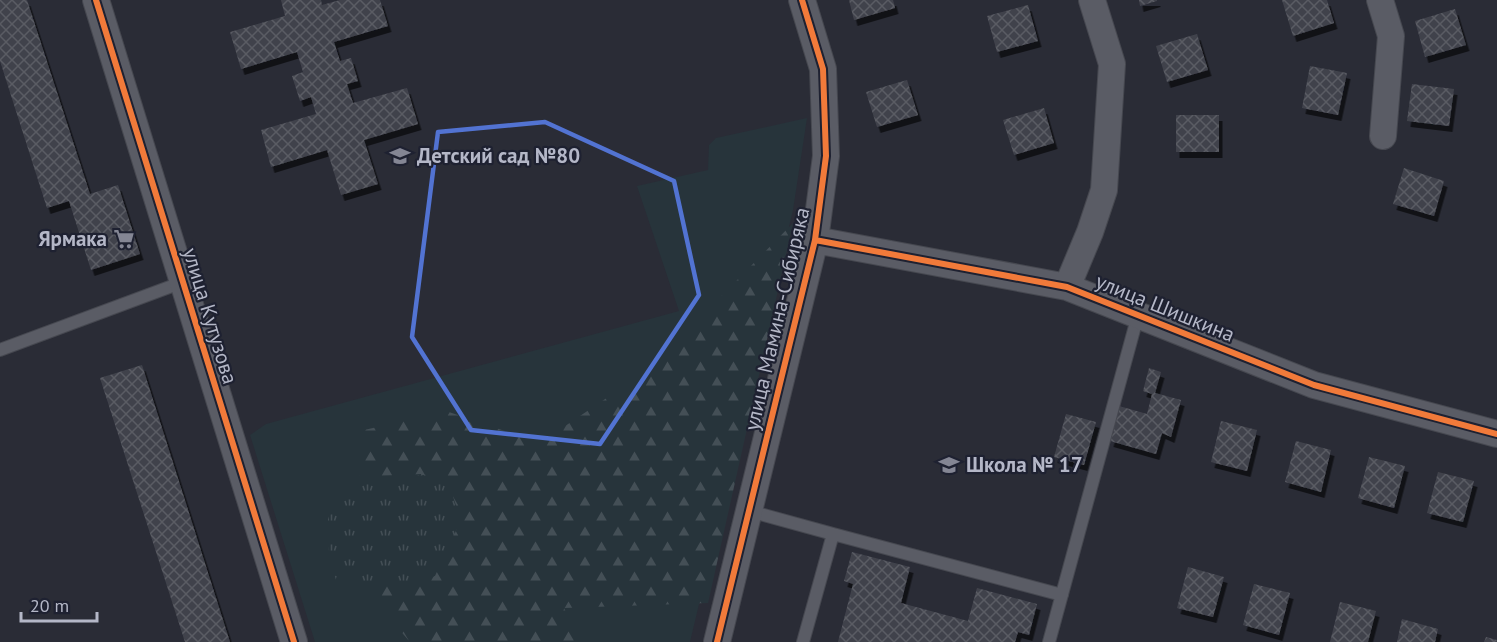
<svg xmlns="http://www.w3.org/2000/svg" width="1497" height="642" font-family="'PT Sans',sans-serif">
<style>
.green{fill:#27343b}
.forest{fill:url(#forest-firs)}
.park{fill:url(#park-tufts)}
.building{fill:url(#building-cross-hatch);filter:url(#shadow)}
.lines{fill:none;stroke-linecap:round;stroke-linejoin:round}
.lane-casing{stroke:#464850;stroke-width:14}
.street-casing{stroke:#464850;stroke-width:28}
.lane{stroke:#5a5c65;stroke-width:12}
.street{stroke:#5a5c65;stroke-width:26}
.cycleway-casing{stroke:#1e2131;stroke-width:10}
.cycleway{stroke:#f17a3a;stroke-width:6}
.marked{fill:none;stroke:#5273d2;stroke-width:4.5;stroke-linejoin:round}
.labels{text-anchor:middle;stroke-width:4.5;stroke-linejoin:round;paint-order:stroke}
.poi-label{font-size:21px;font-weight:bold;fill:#b4b7c7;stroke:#1e2131;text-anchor:start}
.street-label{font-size:21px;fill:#b4b7c7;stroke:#1e2131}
</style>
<defs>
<pattern id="forest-firs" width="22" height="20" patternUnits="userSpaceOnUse" patternTransform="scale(1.5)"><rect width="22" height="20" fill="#27343b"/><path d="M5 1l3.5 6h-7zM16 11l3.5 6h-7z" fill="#444f56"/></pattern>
<pattern id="park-tufts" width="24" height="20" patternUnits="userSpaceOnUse" patternTransform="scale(1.5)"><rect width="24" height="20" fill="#27343b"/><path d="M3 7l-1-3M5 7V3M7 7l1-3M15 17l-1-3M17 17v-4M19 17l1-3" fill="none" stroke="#444f56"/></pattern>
<pattern id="building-cross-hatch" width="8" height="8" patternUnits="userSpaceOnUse" patternTransform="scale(1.5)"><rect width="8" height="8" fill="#41434c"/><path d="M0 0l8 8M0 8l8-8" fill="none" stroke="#5a5c64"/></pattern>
<filter id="shadow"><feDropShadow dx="3.5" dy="6" stdDeviation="0" flood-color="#0009"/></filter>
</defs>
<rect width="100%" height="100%" fill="#2a2c36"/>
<!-- green -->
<path class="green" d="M 807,118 L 793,210 L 690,642 L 315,642 L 250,435 L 266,424 L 679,311 L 637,186 L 708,170 L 709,145 L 716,138 Z"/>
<!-- forest -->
<path class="forest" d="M 793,223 L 708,603 L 564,608 L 580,642 L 410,642 L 359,583 L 431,540 L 421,474 L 359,477 L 360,431 L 446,411 L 540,443 L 651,368 Z"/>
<!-- park -->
<path class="park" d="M 445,473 L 461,520 L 435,576 L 402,588 L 336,580 L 329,554 L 328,517 L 359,481 Z"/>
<!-- building -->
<path class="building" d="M 0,0 L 27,0 L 90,194 L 118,185 L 140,254 L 91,270 L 69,201 L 47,208 L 0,61 Z
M 281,0 L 321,0 L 322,5 L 340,0 L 380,0 L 388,26 L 334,42 L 340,61 L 351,58 L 358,81 L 347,84 L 353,103 L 407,88 L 418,124 L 364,140 L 378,184 L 341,195 L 327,150 L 271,167 L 261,130 L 316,114 L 311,97 L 300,101 L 292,76 L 303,72 L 297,52 L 241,69 L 230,32 L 285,16 Z
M 849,0 L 893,0 L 895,8 L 854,20 Z
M 1139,0 L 1157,0 L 1157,1 L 1140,6 Z
M 1282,0 L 1327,0 L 1334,23 L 1293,36 Z
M 1028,5 L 1038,41 L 997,52 L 987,16 Z
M 1455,9 L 1466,45 L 1425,57 L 1415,21 Z
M 1197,34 L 1208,70 L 1167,82 L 1156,46 Z
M 1310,66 L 1347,73 L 1338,115 L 1302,108 Z
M 907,80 L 918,115 L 877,127 L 866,92 Z
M 1412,84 L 1454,89 L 1449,126 L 1407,121 Z
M 1044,108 L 1054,143 L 1014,155 L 1003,120 Z
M 1176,115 L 1219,115 L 1219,152 L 1176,152 Z
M 1404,168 L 1444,181 L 1434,216 L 1393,204 Z
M 142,365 L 230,642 L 185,642 L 100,378 Z
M 1149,368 L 1161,372 L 1155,393 L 1181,400 L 1171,437 L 1162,433 L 1156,454 L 1110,441 L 1119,406 L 1147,414 L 1152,394 L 1143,391 Z
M 1066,414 L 1096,422 L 1084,465 L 1054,457 Z
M 1221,421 L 1257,430 L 1247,471 L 1211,462 Z
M 1296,441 L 1331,450 L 1321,492 L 1285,482 Z
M 1369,457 L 1405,466 L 1394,508 L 1358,498 Z
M 1438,472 L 1474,481 L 1463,522 L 1427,513 Z
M 852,552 L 910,567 L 901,603 L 968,621 L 977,588 L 1037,604 L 1029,635 L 1018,632 L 1015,642 L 838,642 L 853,584 L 844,581 Z
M 1188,567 L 1224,577 L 1213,617 L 1177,608 Z
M 1254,584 L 1290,593 L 1279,635 L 1243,625 Z
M 1340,602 L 1376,611 L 1368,642 L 1330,642 Z
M 1402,619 L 1438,629 L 1435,642 L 1397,642 Z
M 1486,637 L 1497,640 L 1497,642 L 1484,642 Z"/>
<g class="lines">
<!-- lane casing -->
<g class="lane-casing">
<path id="lane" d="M 0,350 L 183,282
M 749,511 L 833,534
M 803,642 L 833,534 L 1062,595
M 1049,642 L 1138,315"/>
</g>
<!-- street casing -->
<g class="street-casing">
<path id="street" d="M 96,0 L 294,642
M 1380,0 L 1391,36 L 1383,136
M 815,240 L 1067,287 L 1314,385 L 1497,434
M 1067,287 L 1090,232 L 1104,190 L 1112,64 L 1092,0
M 717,642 L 815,240 L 826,156 L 823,69 L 802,0"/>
</g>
<!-- lane -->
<use href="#lane" class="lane"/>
<!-- street -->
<use href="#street" class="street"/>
<!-- cycleway casing -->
<g class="cycleway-casing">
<path id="cycleway" d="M 96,0 L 294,642
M 815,240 L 1067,287 L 1314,385 L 1497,434
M 717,642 L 815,240 L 826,156 L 823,69 L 802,0"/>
</g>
<!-- cycleway -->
<use href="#cycleway" class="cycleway"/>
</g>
<!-- marked area -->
<path class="marked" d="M 545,122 L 674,181 L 699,295 L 600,444 L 471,430 L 412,337 L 438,132 Z"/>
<!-- icons -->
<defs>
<g id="school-bare" transform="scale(1.62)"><path d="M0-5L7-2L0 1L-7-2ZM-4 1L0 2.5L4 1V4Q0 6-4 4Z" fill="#848694" stroke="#1e2131" stroke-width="2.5" paint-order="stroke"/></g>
<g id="supermarket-bare" transform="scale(1.62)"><path d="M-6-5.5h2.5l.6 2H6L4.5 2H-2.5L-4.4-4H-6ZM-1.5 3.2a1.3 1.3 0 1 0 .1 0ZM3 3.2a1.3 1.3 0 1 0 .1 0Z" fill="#848694" stroke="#1e2131" stroke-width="2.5" paint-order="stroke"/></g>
</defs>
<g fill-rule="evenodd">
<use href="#school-bare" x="400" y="156"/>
<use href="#supermarket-bare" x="124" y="239"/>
<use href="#school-bare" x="949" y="465"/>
</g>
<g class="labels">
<!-- poi labels -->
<g class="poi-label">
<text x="417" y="163">Детский сад №80</text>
<text x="107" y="246" text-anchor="end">Ярмака</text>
<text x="966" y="472">Школа № 17</text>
</g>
<!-- street labels -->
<g class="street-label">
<text transform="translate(1165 308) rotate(22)" y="7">улица Шишкина</text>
<text transform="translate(210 316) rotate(73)" y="7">улица Кутузова</text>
<text transform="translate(777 319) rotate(-77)" y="7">улица Мамина-Сибиряка</text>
</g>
</g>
<!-- scale -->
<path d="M21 612v9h76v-9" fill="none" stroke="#b4b7c7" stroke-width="3"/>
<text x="30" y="612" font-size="18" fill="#b4b7c7" stroke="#1e2131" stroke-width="4.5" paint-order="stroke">20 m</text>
</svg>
